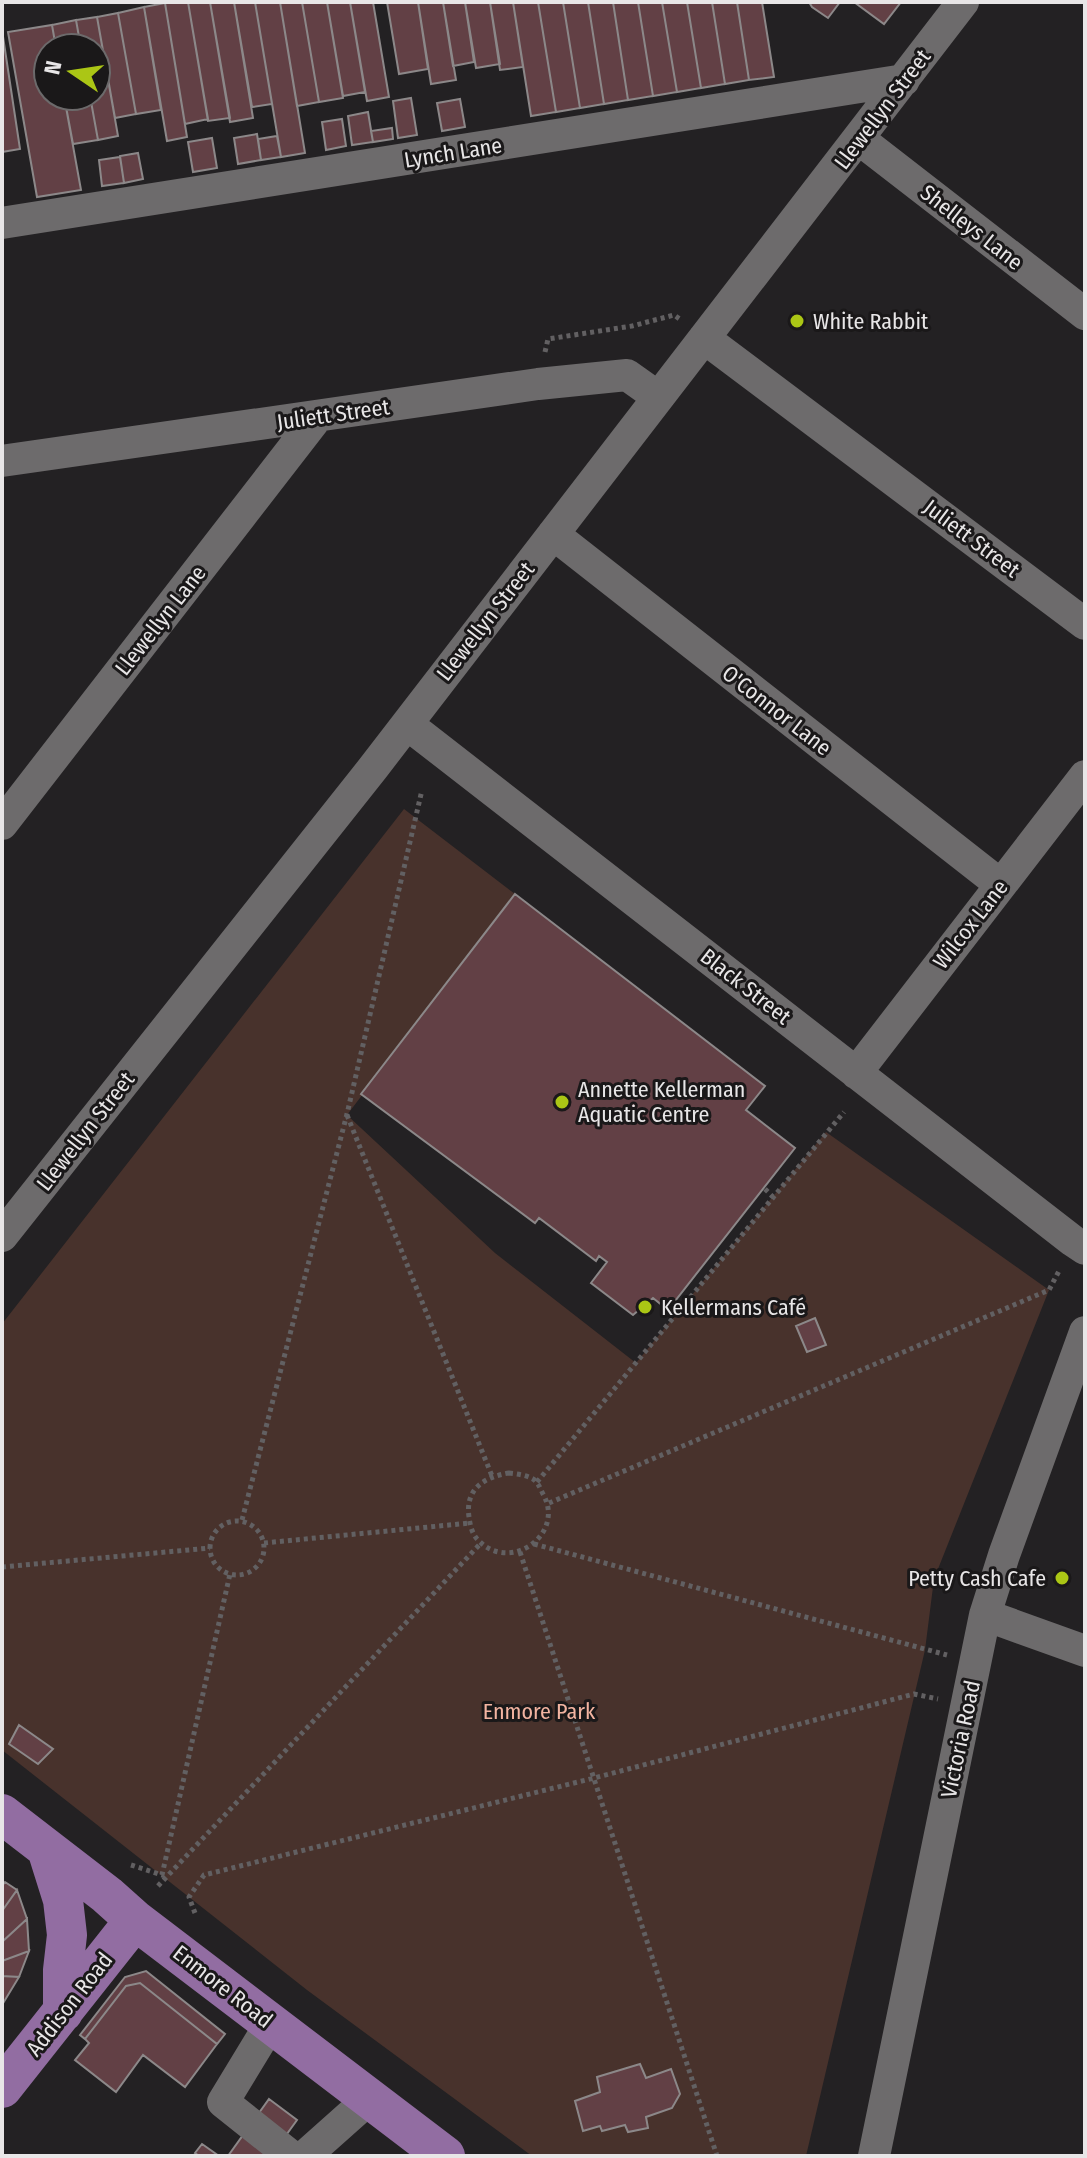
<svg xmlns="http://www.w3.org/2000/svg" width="1087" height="2158" font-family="'Fira Sans Condensed',sans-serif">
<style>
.green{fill:#48322c}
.building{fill:#624045;stroke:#8c8889;stroke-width:2}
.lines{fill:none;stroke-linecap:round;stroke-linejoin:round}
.path{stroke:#626062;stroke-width:5;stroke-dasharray:4 4;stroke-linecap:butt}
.minor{stroke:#6d6b6c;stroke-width:32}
.major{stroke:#926da2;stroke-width:40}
.poi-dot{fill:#abc615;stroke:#1a1819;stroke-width:3}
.labels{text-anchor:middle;stroke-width:6;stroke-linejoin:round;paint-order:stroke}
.street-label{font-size:22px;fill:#e8e6e7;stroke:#1a1819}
.poi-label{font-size:22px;fill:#e8e6e7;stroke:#1a1819;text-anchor:start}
.park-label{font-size:22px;fill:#f3b4a1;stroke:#1a1819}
</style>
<rect width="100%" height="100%" fill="#232123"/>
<!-- green -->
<path class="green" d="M 404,809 L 515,894 L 347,1115 L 495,1253 L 636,1363 L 826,1132 L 1049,1290 L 934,1579 L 925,1650 L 806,2156 L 532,2156 L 307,1990 L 2,1750 L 2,1324 Z"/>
<!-- building -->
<path class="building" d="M 174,2 L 188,2 L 208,119 L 185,124 L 165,3 Z
M 188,2 L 210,2 L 230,118 L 208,121 Z
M 210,2 L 234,2 L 253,118 L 230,122 Z
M 234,2 L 255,2 L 272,104 L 252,107 Z
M 255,2 L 280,2 L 305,153 L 281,157 Z
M 280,2 L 302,2 L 319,102 L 297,106 Z
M 302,2 L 327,2 L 343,98 L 319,102 Z
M 327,2 L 350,2 L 365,92 L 343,96 Z
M 350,2 L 373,2 L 389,97 L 367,101 Z
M 387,2 L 418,2 L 428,69 L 399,74 Z
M 418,2 L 443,2 L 456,80 L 431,84 Z
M 443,2 L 465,2 L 474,62 L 453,66 Z
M 465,2 L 490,2 L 500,64 L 476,68 Z
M 490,2 L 513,2 L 523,67 L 500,70 Z
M 513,2 L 538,2 L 556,112 L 531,116 Z
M 538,2 L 563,2 L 580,108 L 556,112 Z
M 563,2 L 588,2 L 604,104 L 580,108 Z
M 588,2 L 613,2 L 628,100 L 604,104 Z
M 613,2 L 638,2 L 653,96 L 628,100 Z
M 638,2 L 662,2 L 677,92 L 653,96 Z
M 662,2 L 687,2 L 701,88 L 677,92 Z
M 687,2 L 712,2 L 725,84 L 701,88 Z
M 712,2 L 737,2 L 749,80 L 725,84 Z
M 737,2 L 762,2 L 774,77 L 749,80 Z
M 809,2 L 840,2 L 828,18 L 812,7 Z
M 854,2 L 901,2 L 884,24 Z
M 165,3 L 187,137 L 167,141 L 144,7 Z
M 144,7 L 161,110 L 136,114 L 118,13 Z
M 118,13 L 136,114 L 115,118 L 97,17 Z
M 97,17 L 118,136 L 98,140 L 90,96 L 96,96 L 96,48 L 81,48 L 76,20 Z
M 76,20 L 81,48 L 56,48 L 52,25 Z
M 52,25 L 56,48 L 48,48 L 48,96 L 64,96 L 81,190 L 37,197 L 8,32 Z
M 2,30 L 20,149 L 2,152 Z
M 64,96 L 90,96 L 98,140 L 73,144 Z
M 411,98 L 417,135 L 398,138 L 393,101 Z
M 460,99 L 465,127 L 442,131 L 437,103 Z
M 368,112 L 373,142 L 352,145 L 348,116 Z
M 342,119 L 346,146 L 326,150 L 322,122 Z
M 392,128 L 393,139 L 373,142 L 371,131 Z
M 257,134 L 261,160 L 238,164 L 234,138 Z
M 277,136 L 281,157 L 261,160 L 258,139 Z
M 212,138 L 217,168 L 193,172 L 188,142 Z
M 138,153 L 143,179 L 124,183 L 120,156 Z
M 120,157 L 124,183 L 102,186 L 99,160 Z
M 515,894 L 765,1086 L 746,1110 L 795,1148 L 668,1310 L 653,1298 L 633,1315 L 591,1283 L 607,1262 L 599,1256 L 596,1261 L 539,1218 L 535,1223 L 361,1094 Z
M 815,1318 L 826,1345 L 807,1352 L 796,1326 Z
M 19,1725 L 53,1749 L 38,1764 L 9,1744 Z
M 5,1882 L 17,1890 L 2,1911 L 2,1886 Z
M 17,1890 L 27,1919 L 2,1942 L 2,1911 Z
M 27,1919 L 29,1951 L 2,1961 L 2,1942 Z
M 29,1951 L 19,1977 L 2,1976 L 2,1961 Z
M 146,1971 L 225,2034 L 217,2044 L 140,1983 L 126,1986 L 85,2039 L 80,2035 L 125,1977 Z
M 2,1976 L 19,1977 L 2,2005 Z
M 140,1983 L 217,2044 L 185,2087 L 143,2055 L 116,2092 L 75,2060 L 89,2043 L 85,2039 L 126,1986 Z
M 640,2064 L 646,2078 L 671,2069 L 680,2094 L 672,2108 L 646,2117 L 648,2128 L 628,2132 L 625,2125 L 602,2131 L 600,2126 L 583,2131 L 575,2101 L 600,2092 L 597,2077 Z
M 269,2099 L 297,2120 L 271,2156 L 228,2156 Z
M 202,2144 L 219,2156 L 199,2156 L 195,2153 Z"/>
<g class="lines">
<!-- path -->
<path class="path" d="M 545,352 L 548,339 L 632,326 L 674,315 L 681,320
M 347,1115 L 492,1476
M 765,1189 L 773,1197
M 509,1473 C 517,1474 526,1475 533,1479 C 538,1482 540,1488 543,1494 C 566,1534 510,1574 478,1540 C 472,1534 470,1525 469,1517 C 465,1489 484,1477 509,1473 Z
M 537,1482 L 844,1112
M 549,1503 L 1049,1290 L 1060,1269
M 242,1520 L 347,1114 L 422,790
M210 1548a27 27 0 1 1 54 0a27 27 0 1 1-54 0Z
M 264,1543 L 470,1523
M 534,1544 L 947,1655
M 520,1552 L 717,2156
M 2,1567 L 210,1548
M 131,1865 L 162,1875 L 230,1574
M 158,1886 L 481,1543
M 195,1913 L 189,1897 L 204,1875 L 594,1778 L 914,1694 L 938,1699"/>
<!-- minor -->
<path class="minor" d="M 859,139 L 1085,314
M 2,223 L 904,80
M 704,338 L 1085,624
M 2,461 L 538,384 L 627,375 L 658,397
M 553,534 L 1001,885
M 407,724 L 1073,1241 L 1085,1249
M 2,824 L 318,416
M 856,1073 L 1085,776
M 2,1236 L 373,768 L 963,2
M 985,1615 L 1085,1651
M 271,2023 L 223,2102 L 291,2156
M 305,2156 L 369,2099
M 874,2156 L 985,1615 L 1004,1555 L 1085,1332"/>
<!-- major -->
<path class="major" d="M 2,1814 L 107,1895 L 135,1920 L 445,2156
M 47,1849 L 63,1900 L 67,1935 L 63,1970 L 63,2012
M 2,2088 L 135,1920"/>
</g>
<!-- markers -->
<g class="poi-dot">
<circle cx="797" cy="321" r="8"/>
<circle cx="562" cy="1102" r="8"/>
<circle cx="645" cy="1307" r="8"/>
<circle cx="1062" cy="1578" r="8"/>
</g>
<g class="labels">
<!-- street labels -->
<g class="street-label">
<text transform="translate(882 109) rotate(-53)" y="8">Llewellyn Street</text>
<text transform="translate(453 152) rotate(-9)" y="8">Lynch Lane</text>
<text transform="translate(972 227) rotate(38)" y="8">Shelleys Lane</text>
<text transform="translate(333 414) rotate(-8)" y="8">Juliett Street</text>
<text transform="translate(972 538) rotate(37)" y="8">Juliett Street</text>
<text transform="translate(160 620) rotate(-52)" y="8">Llewellyn Lane</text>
<text transform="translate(485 621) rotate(-52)" y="8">Llewellyn Street</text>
<text transform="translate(777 710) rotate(38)" y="8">O'Connor Lane</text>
<text transform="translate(970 924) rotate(-52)" y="8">Wilcox Lane</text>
<text transform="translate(746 986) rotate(38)" y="8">Black Street</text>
<text transform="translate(85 1131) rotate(-52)" y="8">Llewellyn Street</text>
<text transform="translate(960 1739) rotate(-78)" y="8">Victoria Road</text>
<text transform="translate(223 1986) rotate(38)" y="8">Enmore Road</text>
<text transform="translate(69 2004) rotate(-52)" y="8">Addison Road</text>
</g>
<!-- poi labels -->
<g class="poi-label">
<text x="813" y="329">White Rabbit</text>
<text x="578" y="1097">Annette Kellerman<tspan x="578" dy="25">Aquatic Centre</tspan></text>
<text x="661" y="1315">Kellermans Café</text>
<text x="1046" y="1586" text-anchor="end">Petty Cash Cafe</text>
</g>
<!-- park labels -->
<g class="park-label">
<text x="539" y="1719">Enmore Park</text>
</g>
</g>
<!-- border -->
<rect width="1087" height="2158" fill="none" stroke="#e8e6e7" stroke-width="8"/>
<!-- north arrow -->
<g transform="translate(72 72) rotate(283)"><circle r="38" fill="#1a1819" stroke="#6c6a6b" stroke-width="2"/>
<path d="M0-6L14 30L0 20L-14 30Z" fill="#abc615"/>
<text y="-12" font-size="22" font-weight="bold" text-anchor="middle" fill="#e8e6e7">N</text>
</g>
</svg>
